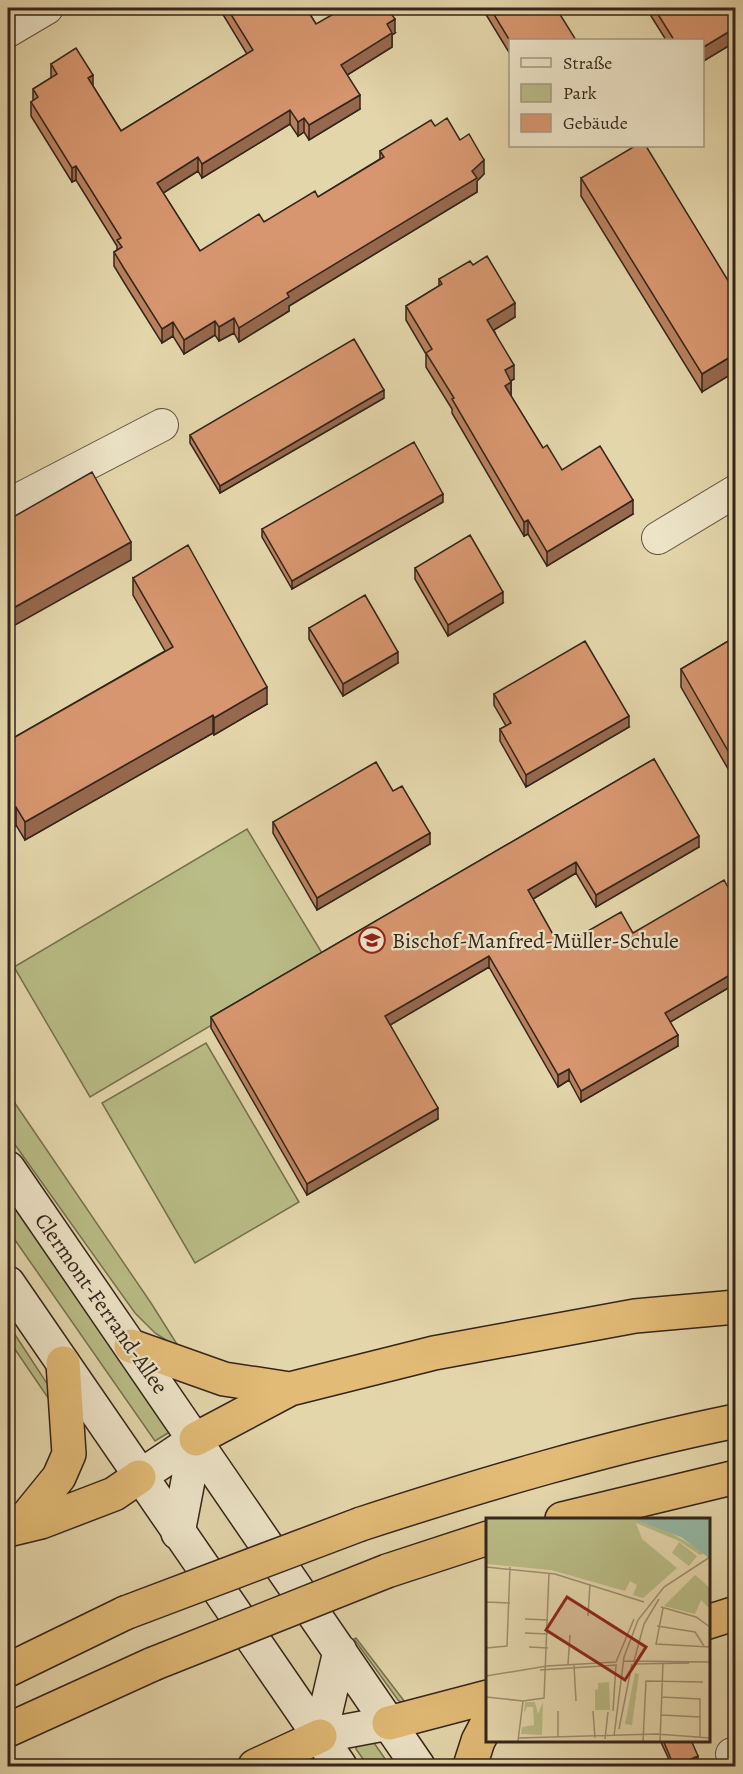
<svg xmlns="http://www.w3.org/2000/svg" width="743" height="1774" font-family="Alegreya,serif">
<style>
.green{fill:#b9bc86;stroke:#767050;stroke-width:1.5}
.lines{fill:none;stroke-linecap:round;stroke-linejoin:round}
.street-casing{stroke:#60513f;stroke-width:34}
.secondary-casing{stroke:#34251b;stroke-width:36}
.highway-casing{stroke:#34251b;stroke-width:36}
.street{stroke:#ede4c8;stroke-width:32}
.secondary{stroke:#ede4c8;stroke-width:33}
.highway{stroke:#e2bb76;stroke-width:33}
.highway-bridge-casing{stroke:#34251b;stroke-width:36;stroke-linecap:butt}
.highway-bridge{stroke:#e2bb76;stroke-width:33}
.wall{fill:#b9815f;stroke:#34251b;stroke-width:1.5}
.shaded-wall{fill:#96694e;stroke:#34251b;stroke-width:1.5}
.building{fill:#d7966f;stroke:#34251b;stroke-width:1.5}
.labels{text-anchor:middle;stroke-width:4.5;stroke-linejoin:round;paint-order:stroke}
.poi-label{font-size:22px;fill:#34251b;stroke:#ede4c8;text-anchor:start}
.street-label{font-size:22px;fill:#34251b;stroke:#ede4c8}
.inset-road{fill:none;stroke:#9e8f71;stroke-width:1.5}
.view{fill:#8f2418;fill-opacity:0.15;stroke:#8f2418;stroke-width:3}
.inset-edge{fill:none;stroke:#34251b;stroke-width:3}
</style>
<rect width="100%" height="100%" fill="#e4d6ab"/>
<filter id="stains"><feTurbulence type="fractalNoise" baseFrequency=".00333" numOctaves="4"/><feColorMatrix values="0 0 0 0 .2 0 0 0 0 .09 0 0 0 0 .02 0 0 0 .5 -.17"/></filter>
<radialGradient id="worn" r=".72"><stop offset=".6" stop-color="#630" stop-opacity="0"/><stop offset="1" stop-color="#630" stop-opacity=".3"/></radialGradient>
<!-- green -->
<path class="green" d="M 247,829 L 325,958 L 90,1097 L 14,967 Z
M 206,1043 L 299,1202 L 195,1263 L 102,1103 Z
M 8,1093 L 151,1303 L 180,1349 L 155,1333 L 135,1313 L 8,1135 Z
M 8,1190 L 173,1430 L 155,1441 L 8,1230 Z
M 8,1324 L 52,1391 L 59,1414 L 8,1339 Z
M 356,1638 L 411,1710 L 398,1700 L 354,1639 Z
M 372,1740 L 390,1766 L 368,1766 L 356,1749 L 357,1741 Z"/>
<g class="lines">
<!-- street casing -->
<g class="street-casing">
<path id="street" d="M 8,31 L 47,8
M 8,505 L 162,425
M 658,538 L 736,491
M 732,1754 L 736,1763"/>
</g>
<!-- secondary casing -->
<g class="secondary-casing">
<path id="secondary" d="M 8,1168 L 418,1766
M 8,1283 L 340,1766
M 139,1477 L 196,1439
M 178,1533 L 196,1439
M 320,1736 L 340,1651
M 320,1736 L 389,1723"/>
</g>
<!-- highway casing -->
<g class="highway-casing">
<path id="highway" d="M 131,1346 L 224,1379 L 290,1389
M 196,1439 L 290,1389 L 434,1353 L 635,1316 L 736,1307
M 562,1519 L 736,1477
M 361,1524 C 484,1484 608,1447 736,1421
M 20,1525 L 59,1477 L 69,1454 L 63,1363
M 12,1529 L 41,1522 L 114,1494 L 139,1477
M 387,1571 L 488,1538
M 708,1622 L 736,1613
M 8,1670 L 125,1613
M 389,1723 L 488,1697
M 8,1730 L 153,1664
M 255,1766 L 320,1736
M 470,1766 L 478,1741 L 488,1722"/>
</g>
<!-- street -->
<use href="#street" class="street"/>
<!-- secondary -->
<use href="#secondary" class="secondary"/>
<!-- highway -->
<use href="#highway" class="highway"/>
<!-- highway-bridge casing -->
<g class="highway-bridge-casing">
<path id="highway-bridge" d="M 125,1613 L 361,1524
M 153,1664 L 387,1571"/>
</g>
<!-- highway-bridge -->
<use href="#highway-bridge" class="highway-bridge"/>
</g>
<!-- wall -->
<path class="wall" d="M 219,8 L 306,8 L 316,24 L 395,33 L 392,35 L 392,47 L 347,75 L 360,109 L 309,140 L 304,132 L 298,136 L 290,124 L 202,178 L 198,171 L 163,193 L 200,251 L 318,197 L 380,159 L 380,151 L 435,126 L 460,140 L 484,174 L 477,181 L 477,192 L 289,306 L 289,311 L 239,342 L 234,333 L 219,341 L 215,335 L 184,354 L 173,336 L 162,343 L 125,284 L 114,266 L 114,252 L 117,250 L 117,246 L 76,180 L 72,182 L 31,116 L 31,102 L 33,101 L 33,89 L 51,78 L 51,64 L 93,86 L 121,131 L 247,54 Z
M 482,8 L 556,8 L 510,40 L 510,54 Z
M 651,8 L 735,8 L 735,42 L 702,62 L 702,40 L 666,40 L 651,16 Z
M 581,178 L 735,292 L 702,392 L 581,196 Z
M 473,265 L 515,317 L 494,330 L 514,379 L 511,381 L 511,396 L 543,448 L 562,470 L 633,514 L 547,566 L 528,534 L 524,536 L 452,413 L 452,409 L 426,367 L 426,354 L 406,320 L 406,306 L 439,286 L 439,279 Z
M 384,398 L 220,493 L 190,443 L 190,435 Z
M 443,502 L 292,589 L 262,537 L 262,529 Z
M 415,568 L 503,603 L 448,636 L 415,579 Z
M 133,578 L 267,704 L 214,735 L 213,733 L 25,840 L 16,825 L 8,831 L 8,741 L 165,651 L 133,595 Z
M 309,628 L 398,663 L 343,696 L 309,639 Z
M 735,637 L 735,781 L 681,687 L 681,669 Z
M 494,694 L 629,727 L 526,787 L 500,741 L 500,729 L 506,726 L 494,705 Z
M 654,759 L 699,847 L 596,907 L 576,873 L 533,899 L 560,947 L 633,933 L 735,984 L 670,1022 L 678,1046 L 581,1102 L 569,1080 L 558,1087 L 489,967 L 390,1025 L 438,1119 L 307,1195 L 211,1028 L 211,1017 Z
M 393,791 L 430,844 L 317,910 L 273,833 L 273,822 Z
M 660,1740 L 691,1740 L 698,1763 L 690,1767 L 672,1766 Z"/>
<!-- shaded-wall -->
<path class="shaded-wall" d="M 395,19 L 395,33 L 392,35 L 392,47 L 341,79 L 341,65 L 387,24 Z
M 735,28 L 735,42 L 702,62 L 702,48 Z
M 93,75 L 93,89 L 88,78 Z
M 360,95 L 360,109 L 309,140 L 309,125 Z
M 290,110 L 290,124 L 202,178 L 202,164 Z
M 304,118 L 304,132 L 298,136 L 298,122 Z
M 198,157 L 198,171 L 157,197 L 157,183 Z
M 484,160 L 484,174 L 477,181 L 477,192 L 289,306 L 289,311 L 239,342 L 239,328 L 287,293 L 472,171 Z
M 76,166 L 76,180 L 72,182 L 72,168 Z
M 515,303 L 515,317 L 487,334 L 487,320 Z
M 234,318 L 234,333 L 219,341 L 219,327 Z
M 215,321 L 215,335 L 184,354 L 184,340 Z
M 173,322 L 173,336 L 162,343 L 162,329 Z
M 735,354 L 735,372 L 702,392 L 702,374 Z
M 514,365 L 514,379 L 505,384 L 505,370 Z
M 511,382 L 511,396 L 505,386 Z
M 384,390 L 384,398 L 220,493 L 220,486 Z
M 443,494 L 443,502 L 292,589 L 292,581 Z
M 633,500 L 633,514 L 547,566 L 547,552 Z
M 528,520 L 528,534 L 524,536 L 524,522 Z
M 131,542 L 131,560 L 8,629 L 8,611 Z
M 503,592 L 503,603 L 448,636 L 448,625 Z
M 398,652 L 398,663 L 343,696 L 343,684 Z
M 267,687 L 267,704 L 214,735 L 214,718 Z
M 213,715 L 213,733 L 25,840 L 25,822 Z
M 629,716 L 629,727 L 526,787 L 526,775 Z
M 16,807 L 16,825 L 8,831 L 8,813 Z
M 430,833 L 430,844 L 317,910 L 317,898 Z
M 699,836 L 699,847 L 596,907 L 596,895 Z
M 576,862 L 576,873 L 528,902 L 528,890 Z
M 489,956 L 489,967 L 385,1028 L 385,1016 Z
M 735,972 L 735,984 L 665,1025 L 665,1013 Z
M 678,1035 L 678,1046 L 581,1102 L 581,1091 Z
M 569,1069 L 569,1080 L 558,1087 L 558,1075 Z
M 438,1108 L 438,1119 L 307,1195 L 307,1184 Z
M 698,1756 L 698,1763 L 690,1767 L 674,1767 Z"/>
<!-- building -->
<path class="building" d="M 227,8 L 306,8 L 316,24 L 344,8 L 387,8 L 395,19 L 387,24 L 392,33 L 341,65 L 360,95 L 309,125 L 304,118 L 298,122 L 290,110 L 202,164 L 198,157 L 157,183 L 200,251 L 259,214 L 264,222 L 315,191 L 318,197 L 384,157 L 380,151 L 431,120 L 435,126 L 447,118 L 460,140 L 469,134 L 484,160 L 472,171 L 477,178 L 287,293 L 289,297 L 239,328 L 234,318 L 219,327 L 215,321 L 184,340 L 173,322 L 162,329 L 125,270 L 114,252 L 122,247 L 117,240 L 121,238 L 76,166 L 72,168 L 31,102 L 38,97 L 33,89 L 57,74 L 51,64 L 76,48 L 93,75 L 88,78 L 121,131 L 253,50 Z
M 490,8 L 556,8 L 576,40 L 510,41 Z
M 654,8 L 735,8 L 735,28 L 702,48 L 702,40 L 674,40 Z
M 635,146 L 646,146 L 735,292 L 735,354 L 702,374 L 581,178 Z
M 487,256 L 515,303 L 487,320 L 514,365 L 505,370 L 511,382 L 505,386 L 543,448 L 547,445 L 562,470 L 600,446 L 633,500 L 547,552 L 528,520 L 524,522 L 452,399 L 454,398 L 426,353 L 432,349 L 406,306 L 442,284 L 439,279 L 470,261 L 473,265 Z
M 354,339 L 384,390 L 220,486 L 190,435 Z
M 414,442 L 443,494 L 292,581 L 262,529 Z
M 92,472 L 131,542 L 8,611 L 8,520 Z
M 470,535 L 503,592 L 448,625 L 415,568 Z
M 188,545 L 267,687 L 214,718 L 213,715 L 25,822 L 16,807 L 8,813 L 8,741 L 173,647 L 133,578 Z
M 365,595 L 398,652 L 343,684 L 309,628 Z
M 735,637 L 735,763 L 681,669 Z
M 585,641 L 629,716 L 526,775 L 500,729 L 511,723 L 494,694 Z
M 654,759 L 699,836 L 596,895 L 576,862 L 528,890 L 560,947 L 621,912 L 633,933 L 724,880 L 735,900 L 735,972 L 665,1013 L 678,1035 L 581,1091 L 569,1069 L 558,1075 L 489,956 L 385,1016 L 438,1108 L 307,1184 L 211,1017 Z
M 376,762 L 393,791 L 402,786 L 430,833 L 317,898 L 273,822 Z
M 663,1740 L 691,1740 L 698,1756 L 674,1766 Z"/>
<!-- icons -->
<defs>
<g id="school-ring" transform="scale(1.35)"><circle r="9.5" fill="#ede4c8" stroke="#8f2418" stroke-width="1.5"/><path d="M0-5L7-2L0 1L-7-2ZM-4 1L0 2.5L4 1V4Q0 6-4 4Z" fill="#8f2418"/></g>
</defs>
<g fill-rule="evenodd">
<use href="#school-ring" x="372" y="940"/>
</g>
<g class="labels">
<!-- poi labels -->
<g class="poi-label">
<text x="392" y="948">Bischof-Manfred-Müller-Schule</text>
</g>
<!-- street labels -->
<g class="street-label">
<text transform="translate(102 1303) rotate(55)" y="8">Clermont-Ferrand-Allee</text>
</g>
</g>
<!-- overview -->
<g transform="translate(486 1518)">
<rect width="224" height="224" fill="#e4d6ab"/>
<path d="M 0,0 L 145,0 L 180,12 L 219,35 L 214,37 L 193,23 L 150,5 L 156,21 L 191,50 L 157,80 L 147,77 L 151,67 L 144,63 L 139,73 L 65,52 L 0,46 ZM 193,24 L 211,38 L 203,48 L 186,35 ZM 209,57 L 223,69 L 223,90 L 215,82 L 209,96 L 178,88 ZM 149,155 L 153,156 L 146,207 L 139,206 ZM 123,164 L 124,192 L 109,192 L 109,172 L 112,171 L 112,165 ZM 39,184 L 49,184 L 52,196 L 57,184 L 56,217 L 35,216 L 36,209 L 48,207 L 47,189 L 41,189 L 38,195 Z" fill="#b9bc86"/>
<path d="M 145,0 L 223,0 L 223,40 L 195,19 Z" fill="#95b9a7"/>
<path class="inset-road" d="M 0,49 L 69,56 L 158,84M 0,84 L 24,85M 0,88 L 0,69M 175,89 L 210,99 L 224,109M 177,90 L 170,126 L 224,129M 102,98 L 104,66M 39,101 L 62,102M 171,108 L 209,114 L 218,128M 39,115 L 62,116M 43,129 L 62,130M 0,130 L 21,128 L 24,49M 138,143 L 224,144M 148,143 L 158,106 L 173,81M 130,144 L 148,101M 82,146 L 84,117M 147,146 L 203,145M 88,147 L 90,183M 54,152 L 131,147M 0,158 L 61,148 L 130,144M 0,179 L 37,183 L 58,180 L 63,55M 175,179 L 214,181 L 214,219M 72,193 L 72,219M 107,193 L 109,220M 127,193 L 130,147M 175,197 L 215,199M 133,211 L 146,146M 128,218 L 138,139 L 152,102 L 178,69 L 224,39M 32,220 L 171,216 L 224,220M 119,221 L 122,194M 32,223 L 37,183M 157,223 L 160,163 L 217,164M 174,223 L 177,145"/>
<path class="view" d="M 81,79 L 160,129 L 139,162 L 60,112 Z"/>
<rect width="224" height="224" class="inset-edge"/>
</g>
<!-- margin -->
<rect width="743" height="1774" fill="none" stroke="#e4d6ab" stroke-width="30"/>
<rect x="9" y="9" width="725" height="1756" fill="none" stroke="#34251b" stroke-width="3"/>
<rect x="15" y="15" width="713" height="1744" fill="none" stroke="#34251b" stroke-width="1.5"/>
<!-- legend -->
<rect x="509" y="39" width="195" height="108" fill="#ede4c8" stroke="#a39883" stroke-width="1.5"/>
<rect x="521" y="58" width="30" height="9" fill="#ede4c8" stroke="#a39883" stroke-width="1.5"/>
<text x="563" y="69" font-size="18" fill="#34251b">Straße</text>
<rect x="521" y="84" width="30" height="18" fill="#b9bc86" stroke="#a39883" stroke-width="1.5"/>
<text x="563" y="99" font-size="18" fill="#34251b">Park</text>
<rect x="521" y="114" width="30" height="18" fill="#d7966f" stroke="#a39883" stroke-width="1.5"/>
<text x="563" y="129" font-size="18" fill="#34251b">Gebäude</text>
<rect width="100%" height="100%" filter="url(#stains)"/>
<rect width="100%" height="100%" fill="url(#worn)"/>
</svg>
